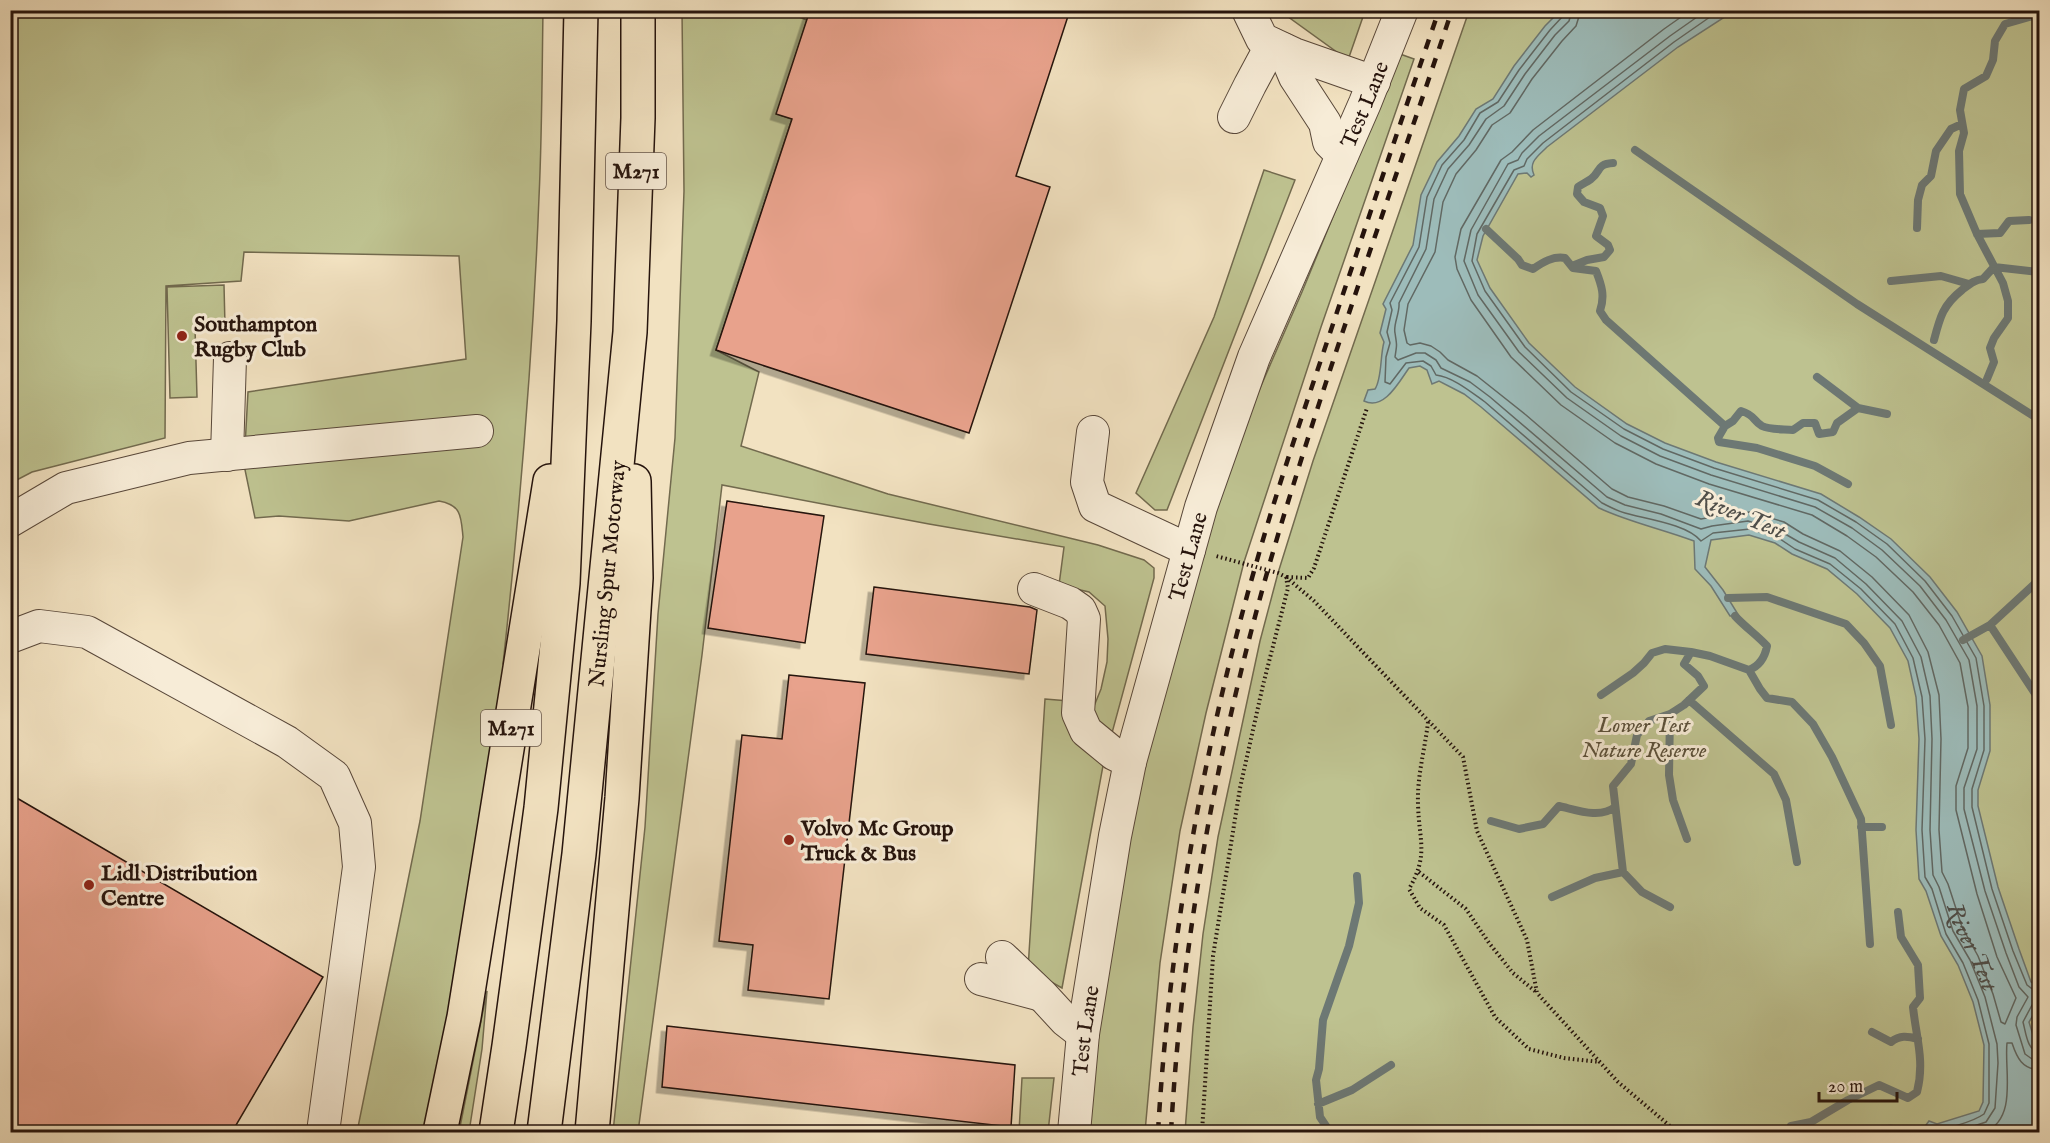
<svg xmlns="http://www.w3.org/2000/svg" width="2050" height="1143" font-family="'IM FELL English',serif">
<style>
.green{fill:#bec290;stroke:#726a4e;stroke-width:1.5}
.water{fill:#9dbcba;stroke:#6d7874;stroke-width:1.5}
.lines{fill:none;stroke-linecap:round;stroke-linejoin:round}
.shore{stroke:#616863;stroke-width:1.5}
.stream{stroke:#6d7874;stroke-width:8}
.building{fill:#e8a28c;stroke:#25130c;stroke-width:1.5;filter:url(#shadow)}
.minor-casing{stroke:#584739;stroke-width:34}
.highway-casing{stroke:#25130c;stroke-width:36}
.path{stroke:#25130c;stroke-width:4;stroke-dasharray:1.5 3;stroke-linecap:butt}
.minor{stroke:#f7ecd7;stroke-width:32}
.highway{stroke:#f2e2c1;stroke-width:33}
.rail{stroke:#25130c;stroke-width:4.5;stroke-dasharray:10 10;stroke-linecap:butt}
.poi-dot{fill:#8f2418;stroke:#f7ecd7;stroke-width:2}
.labels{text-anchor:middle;stroke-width:6;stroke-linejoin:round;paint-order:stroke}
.shield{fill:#f7ecd7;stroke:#645449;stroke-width:1.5}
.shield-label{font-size:21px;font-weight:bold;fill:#25130c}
.street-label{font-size:22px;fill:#25130c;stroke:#f7ecd7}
.poi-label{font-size:22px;font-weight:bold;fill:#25130c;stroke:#f7ecd7;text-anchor:start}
.park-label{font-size:22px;font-style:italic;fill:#5b503a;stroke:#f7ecd7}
.water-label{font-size:24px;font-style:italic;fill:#4f4e49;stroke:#f7ecd7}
</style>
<defs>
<filter id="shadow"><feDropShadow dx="-5.5" dy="5.5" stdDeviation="0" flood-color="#0004"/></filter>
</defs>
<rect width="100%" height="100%" fill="#f2e2c1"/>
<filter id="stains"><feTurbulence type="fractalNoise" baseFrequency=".00333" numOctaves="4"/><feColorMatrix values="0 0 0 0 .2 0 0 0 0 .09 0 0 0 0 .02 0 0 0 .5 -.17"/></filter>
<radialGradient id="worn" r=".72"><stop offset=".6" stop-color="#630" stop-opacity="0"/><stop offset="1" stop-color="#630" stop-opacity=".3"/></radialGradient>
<!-- green -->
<path class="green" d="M 10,11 L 543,11 C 542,73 542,135 539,197 C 533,353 520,509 503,664 L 512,666 L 429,1132 L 357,1132 L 420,821 L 463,537 C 461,517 462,505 439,501 L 349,521 L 279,516 L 255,518 L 244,465 L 248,392 L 466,359 L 459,256 L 244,252 L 241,281 L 166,286 L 165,438 L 32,472 L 11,483 Z
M 682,11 L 783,11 L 807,20 L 777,114 L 792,119 L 716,350 L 759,372 L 741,446 L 888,494 L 1098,545 L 1144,560 L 1154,568 L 1154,578 L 1112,733 L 1095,724 L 1092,711 L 1101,689 L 1107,662 L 1108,639 L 1105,606 L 1089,592 L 1059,585 L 1064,547 L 929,524 L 722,485 L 702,655 L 638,1132 L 613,1132 L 645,827 L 658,614 L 675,438 L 684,191 Z
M 1280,11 L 1365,11 L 1348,60 Z
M 1469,11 L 2039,11 L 2039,1132 L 1185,1132 L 1193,1027 L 1203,934 L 1218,837 L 1260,641 L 1278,573 L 1313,461 Z
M 1400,54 L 1414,59 L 1321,327 L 1244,562 L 1206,713 L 1180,831 L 1160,963 L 1145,1132 L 1082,1132 L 1136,775 L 1205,537 L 1257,395 L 1302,292 Z
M 1264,170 L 1295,180 L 1167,510 L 1155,510 L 1136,493 L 1214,317 Z
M 224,285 L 225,326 L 195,327 L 197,397 L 170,398 L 167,287 Z
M 1045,699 L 1069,701 L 1105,755 L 1062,988 L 1028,969 Z
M 487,991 L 482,1049 L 469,1132 L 459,1132 Z
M 1022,1078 L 1054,1078 L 1048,1132 L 1019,1132 Z"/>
<!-- water -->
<path class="water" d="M 1561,10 L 1734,11 L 1678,47 L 1547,147 C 1538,156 1528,162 1534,175 L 1531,177 L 1527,173 L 1518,174 L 1483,236 L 1477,260 L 1490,288 L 1529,343 L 1575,387 L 1627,424 L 1665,443 L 1716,462 L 1821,494 L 1859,517 L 1891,539 L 1930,577 L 1957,612 L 1982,656 L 1990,705 L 1990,751 L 1978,790 L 1978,806 L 1998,887 L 2019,949 L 2031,982 L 2039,986 L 2039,1005 L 2029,1022 L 2039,1055 L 2040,1092 L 2038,1098 L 2039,1125 L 2038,1132 L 1864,1132 C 1889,1121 1898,1127 1923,1129 L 1929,1121 L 1937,1124 L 1979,1111 L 1983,1102 L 1984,1045 L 1973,1002 L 1958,965 L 1941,936 L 1926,891 L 1919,879 L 1916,830 L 1919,739 L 1916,697 L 1908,661 L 1890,628 L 1857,594 L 1827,569 L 1792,554 L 1775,543 L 1749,535 L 1711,540 L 1705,567 L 1723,590 L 1739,616 L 1730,616 L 1711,586 L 1695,569 L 1694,541 C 1662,529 1629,522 1599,508 L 1481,407 L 1464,394 L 1439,381 L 1432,384 L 1427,370 L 1420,366 L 1409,368 C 1399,382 1384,411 1364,401 L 1368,390 L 1375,389 C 1382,379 1380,356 1384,342 L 1380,333 L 1386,309 L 1383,304 L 1413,245 L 1421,195 L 1437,162 L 1459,136 L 1476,109 L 1493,99 L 1514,66 L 1545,26 Z"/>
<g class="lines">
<!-- shore -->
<g class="shore">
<path d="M 1564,10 L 1563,16 L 1550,30 L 1519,70 L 1498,102 L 1480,113 L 1464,140 L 1442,165 L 1427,197 L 1419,247 L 1390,303 L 1392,310 L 1387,332 L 1390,343 L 1386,357 L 1385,382 L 1390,384 L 1406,363 L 1423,361 L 1431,366 L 1436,375 C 1453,377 1471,392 1485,402 L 1602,503 C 1610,507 1617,511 1625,513 C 1646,519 1687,524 1701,541 L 1713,533 L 1750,529 L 1777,537 L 1795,549 L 1830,564 L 1861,589 L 1895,624 L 1913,658 L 1922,697 L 1925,739 L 1922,830 L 1925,877 L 1932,889 L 1946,934 L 1963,963 L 1978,1000 L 1989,1044 L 1989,1103 L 1984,1114 C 1974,1121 1944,1131 1931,1129 L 1928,1132"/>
<path d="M 1572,10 L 1569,21 L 1555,35 L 1525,74 L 1504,106 L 1486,119 L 1469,145 L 1448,169 L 1434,199 L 1426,249 L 1399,303 C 1400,313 1393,324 1395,333 C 1397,346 1397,344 1395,357 L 1398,360 L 1416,353 L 1425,353 L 1436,360 L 1441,368 L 1470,382 L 1490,397 L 1607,497 L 1625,505 L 1661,514 L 1701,529 L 1712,526 L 1748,521 L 1780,531 L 1799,542 L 1835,558 L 1866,584 L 1902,621 L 1921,657 L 1930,696 L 1932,739 L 1930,830 L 1933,875 L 1939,887 L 1953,931 L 1970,960 L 1985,997 L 1997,1044 L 1998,1063 L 1995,1108 L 1986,1122 L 1956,1132"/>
<path id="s1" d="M 1581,10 L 1576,26 L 1562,41 L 1532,79 L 1510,113 L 1492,125 L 1476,150 L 1456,174 L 1443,202 L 1435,252 L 1408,304 L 1404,330 L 1407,343 L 1410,345 L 1420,343 L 1431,346 L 1440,352 L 1448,360 L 1477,376 L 1526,415 L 1612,489 L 1628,497 L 1664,506 L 1701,519 L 1728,514 L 1750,512 L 1784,522 L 1803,534 L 1840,551 L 1872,577 L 1909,615 L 1928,652 L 1939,695 L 1941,739 L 1939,830 L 1942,872 L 1948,884 L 1962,927 L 1978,956 L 1993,994 L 2001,1022 L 2005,1024 L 2016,998 L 1997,957 L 1977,894 L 1956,810 L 1956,786 L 1968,748 L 1968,707 L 1960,663 L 1939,625 L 1913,592 L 1876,557 L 1847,536 L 1812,515 L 1709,484 L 1656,464 L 1615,443 L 1561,405 L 1511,357 L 1471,300 L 1457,269 L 1455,257 L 1461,229 L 1501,160 L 1512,152 L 1533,130 L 1664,29 L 1691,10"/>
<path d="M 1707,10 L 1670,36 L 1539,136 L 1522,153 L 1518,160 L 1508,164 L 1471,230 L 1464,261 L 1478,295 L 1519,352 L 1567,398 L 1621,436 L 1660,456 L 1711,475 L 1815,507 L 1852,528 L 1882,550 L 1920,586 L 1946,620 L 1969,660 L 1977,706 L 1977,749 L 1964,788 L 1964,809 L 1985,891 L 2006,953 L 2019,987 L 2028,997 L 2017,1017 L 2016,1025 L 2025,1054 L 2032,1059 L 2040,1060"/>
<path d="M 1720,10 L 1674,42 L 1543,143 L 1527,159 L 1524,166 L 1514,170 L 1477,234 L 1472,261 L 1485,291 L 1525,347 L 1571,392 L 1624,429 L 1663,449 L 1714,468 L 1818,500 L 1856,522 L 1887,544 L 1925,581 L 1952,616 L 1976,658 L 1984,706 L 1984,750 L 1972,789 L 1972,807 L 1992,889 L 2013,951 L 2027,985 L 2035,991 L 2040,992"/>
<path d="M 2040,1003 L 2032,1005 L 2023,1022 C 2026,1033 2027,1051 2040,1053"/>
<path d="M 1985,1132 C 2018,1118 2004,1070 2007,1043 L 2012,1043 C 2017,1058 2022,1069 2040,1070"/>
</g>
<!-- stream -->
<path class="stream" d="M 1635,150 L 1857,304 L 2040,420
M 1917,228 L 1918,200 L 1922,185 L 1931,176 L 1936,151 L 1951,129 L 1962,124
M 1486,229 L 1518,259 L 1522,265 L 1533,269 C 1543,262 1553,256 1565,258 L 1573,268 L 1596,271 C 1602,286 1605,296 1600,311 L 1606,320 L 1725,426 L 1718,438 L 1719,442 L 1757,448 L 1815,466 L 1848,484
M 1977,234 L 2000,233 L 2009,221 L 2029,220
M 1572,266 L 1587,260 L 1604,257 L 1610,250 L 1608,245 L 1596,236 L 1603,216 L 1600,208 L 1584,202 L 1577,194 L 1578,187 C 1582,184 1587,182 1591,179 C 1601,172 1596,164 1613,163
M 1891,281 L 1941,276 L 1969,284
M 1934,340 C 1940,317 1943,305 1962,290 C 1970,284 1974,280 1983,279 L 1994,267 L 2039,272
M 1817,377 L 1858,408
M 1987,379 L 1994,362 L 1990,348 L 1994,338 L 2008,318 L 2008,301 L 2003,283 L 1977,234 L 1960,194 L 1959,151 L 1964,133 L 1960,110 L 1964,89 L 1986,76 L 1993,60 L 1995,41 L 2005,24 L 2040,14
M 1725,426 L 1733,421 L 1741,411 C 1755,415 1753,421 1762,426 C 1770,430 1784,429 1793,430 L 1803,423 L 1815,423 L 1819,434 L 1833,432 L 1837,423 L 1858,408 L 1887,414
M 1728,598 L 1767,597 L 1846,624 L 1864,643 L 1880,666 L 1891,725
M 1990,625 L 2040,579
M 1963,640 L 1990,625 L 2040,701
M 1749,670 L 1760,689 L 1767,698 L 1792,702 L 1813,724 L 1832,757 L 1861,819 L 1870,944
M 1601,695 L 1633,673 L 1644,663 L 1652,653 L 1665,649 L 1691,652
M 1689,700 L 1774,774 L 1786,800 L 1797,862
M 1670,714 L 1669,775 L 1673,800 L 1687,839
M 1491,821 L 1519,829 L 1543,824 L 1559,806 C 1577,810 1600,819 1615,807
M 1861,827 L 1882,827
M 1552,897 L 1595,878 L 1623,872
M 1670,907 L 1642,892 L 1623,872 L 1613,786 L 1631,764 L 1637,735 L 1649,721 L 1670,714 L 1684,705 L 1704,686 L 1698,676 L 1684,664 L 1691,652 L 1710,656 L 1749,670 C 1759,666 1765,657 1767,646 C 1757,635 1745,627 1735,616
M 1872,1032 L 1891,1042 C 1900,1035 1907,1036 1918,1039
M 1318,1104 L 1352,1090 L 1391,1065
M 1791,1126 L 1811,1122 L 1848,1100 L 1879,1085 L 1908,1098 L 1917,1092 C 1925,1061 1916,1037 1913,1007 L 1920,998 L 1918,965 L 1901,937 L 1898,912
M 1330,1132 L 1320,1117 L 1316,1080 L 1319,1069 L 1323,1020 L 1349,946 L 1359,903 L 1357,876"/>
</g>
<!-- building -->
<path class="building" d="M 810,10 L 1070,10 L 1016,176 L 1050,187 L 969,433 L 716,350 L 792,119 L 776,114 Z
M 727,501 L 824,516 L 805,643 L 708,628 Z
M 874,587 L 1030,607 L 1037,610 L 1029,674 L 866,654 Z
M 789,675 L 865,683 L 829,999 L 748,990 L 753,945 L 719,941 L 742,735 L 782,739 Z
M 10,794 L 323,977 L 232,1132 L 10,1132 Z
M 667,1026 L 1015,1065 L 1011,1127 L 662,1087 Z"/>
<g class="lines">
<!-- minor casing -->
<g class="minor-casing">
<g id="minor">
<path d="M 1248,10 L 1262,39 L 1294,54 L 1374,82"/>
<path d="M 1283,49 L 1295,77 L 1325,123 L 1329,142 L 1342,155"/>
<path d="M 1234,117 L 1250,85 L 1272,44"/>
<path d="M 1093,432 L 1087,482 L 1095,506 L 1189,550"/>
<path d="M 227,455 L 230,358"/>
<path d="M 10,521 L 66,488 L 189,458 L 477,431"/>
<path d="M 1034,589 L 1070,603 L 1080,610 L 1084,619 L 1078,713 L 1086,731 L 1114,754 L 1130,762"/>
<path d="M 10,637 L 39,626 L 87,632 L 287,742 L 334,776 L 355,823 L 359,867 L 323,1132"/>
<path d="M 1002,957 L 1042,995 L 1065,1020 L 1083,1034"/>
<path d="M 981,979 L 1038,994"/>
<path id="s2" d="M 1074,1132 L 1083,1034 L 1115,836 L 1130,762 L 1201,507 L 1254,357 L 1365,103 L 1402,10"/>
</g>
</g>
<!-- highway casing -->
<g class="highway-casing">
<g id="highway">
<path d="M 440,1132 L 464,1017 L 550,481"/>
<path d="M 496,1132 L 509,1046 L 541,808 L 563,583 L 574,321 L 581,10"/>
<path id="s3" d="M 544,1132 L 579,854 L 630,332 L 638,118 L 638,10"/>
<path d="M 592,1132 L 622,798 L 636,578 L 634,481"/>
</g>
</g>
<!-- path -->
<path class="path" d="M 1286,577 L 1314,601 L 1463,757 L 1477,831 L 1527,940 L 1537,993 L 1618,1082 L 1677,1132
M 1287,577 L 1308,578 L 1314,568 L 1367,408
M 1428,722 C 1425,749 1417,776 1418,804 C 1419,842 1429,854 1409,889 L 1420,908 L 1444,925 L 1495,1017 L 1529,1049 L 1564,1058 L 1600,1062
M 1419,872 L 1466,909 L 1489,943 L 1513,973 L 1536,992
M 1202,1132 L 1213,956 L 1240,788 L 1263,685 L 1288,588 L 1286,577 L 1278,573 L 1216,556"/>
<!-- minor -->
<use href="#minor" class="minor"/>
<!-- highway -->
<use href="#highway" class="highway"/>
<!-- rail -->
<path class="rail" d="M 1158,1132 C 1169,942 1203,747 1256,564 C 1277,489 1302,416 1327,342 C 1364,231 1401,121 1439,10
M 1171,1132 C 1183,914 1227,695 1293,486 C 1342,327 1399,169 1452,10"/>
</g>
<!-- markers -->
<g class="poi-dot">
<circle cx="182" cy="336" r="6"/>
<circle cx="789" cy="840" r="6"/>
<circle cx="89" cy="885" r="6"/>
</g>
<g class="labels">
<!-- shield labels -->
<g class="shield">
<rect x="606" y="153" width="60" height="36" rx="4.5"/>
<rect x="481" y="710" width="60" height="36" rx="4.5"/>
</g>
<g class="shield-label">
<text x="636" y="178">M271</text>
<text x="511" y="735">M271</text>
</g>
<!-- street labels -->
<g class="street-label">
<text dy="8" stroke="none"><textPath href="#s2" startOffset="1074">Test Lane</textPath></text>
<text dy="8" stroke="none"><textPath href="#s2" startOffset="588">Test Lane</textPath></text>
<text dy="8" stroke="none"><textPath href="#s3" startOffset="562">Nursling Spur Motorway</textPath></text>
<text dy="8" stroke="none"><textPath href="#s2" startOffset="102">Test Lane</textPath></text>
</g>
<!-- poi labels -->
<g class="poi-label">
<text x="194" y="331">Southampton<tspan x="194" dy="25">Rugby Club</tspan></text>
<text x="801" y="835">Volvo Mc Group<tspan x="801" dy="25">Truck &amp; Bus</tspan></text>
<text x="101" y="880">Lidl Distribution<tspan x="101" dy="25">Centre</tspan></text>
</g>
<!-- park labels -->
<g class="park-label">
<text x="1644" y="732">Lower Test<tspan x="1644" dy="25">Nature Reserve</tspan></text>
</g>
<!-- water labels -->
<g class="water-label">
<text transform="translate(1741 514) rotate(22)" y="8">River Test</text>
<text dy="8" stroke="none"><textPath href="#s1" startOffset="1326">River Test</textPath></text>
</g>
</g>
<!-- margin -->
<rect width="2050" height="1143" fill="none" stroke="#f2e2c1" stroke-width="36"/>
<rect x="12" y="12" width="2026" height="1119" fill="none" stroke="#25130c" stroke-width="3"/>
<rect x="18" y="18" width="2014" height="1107" fill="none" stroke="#25130c" stroke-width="1.5"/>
<!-- scale -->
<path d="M1819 1092v9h78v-9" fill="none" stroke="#25130c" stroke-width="3"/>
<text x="1828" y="1092" font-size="18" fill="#25130c" stroke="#f7ecd7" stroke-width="4.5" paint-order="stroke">20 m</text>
<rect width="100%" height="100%" filter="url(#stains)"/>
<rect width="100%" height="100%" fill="url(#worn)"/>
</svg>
